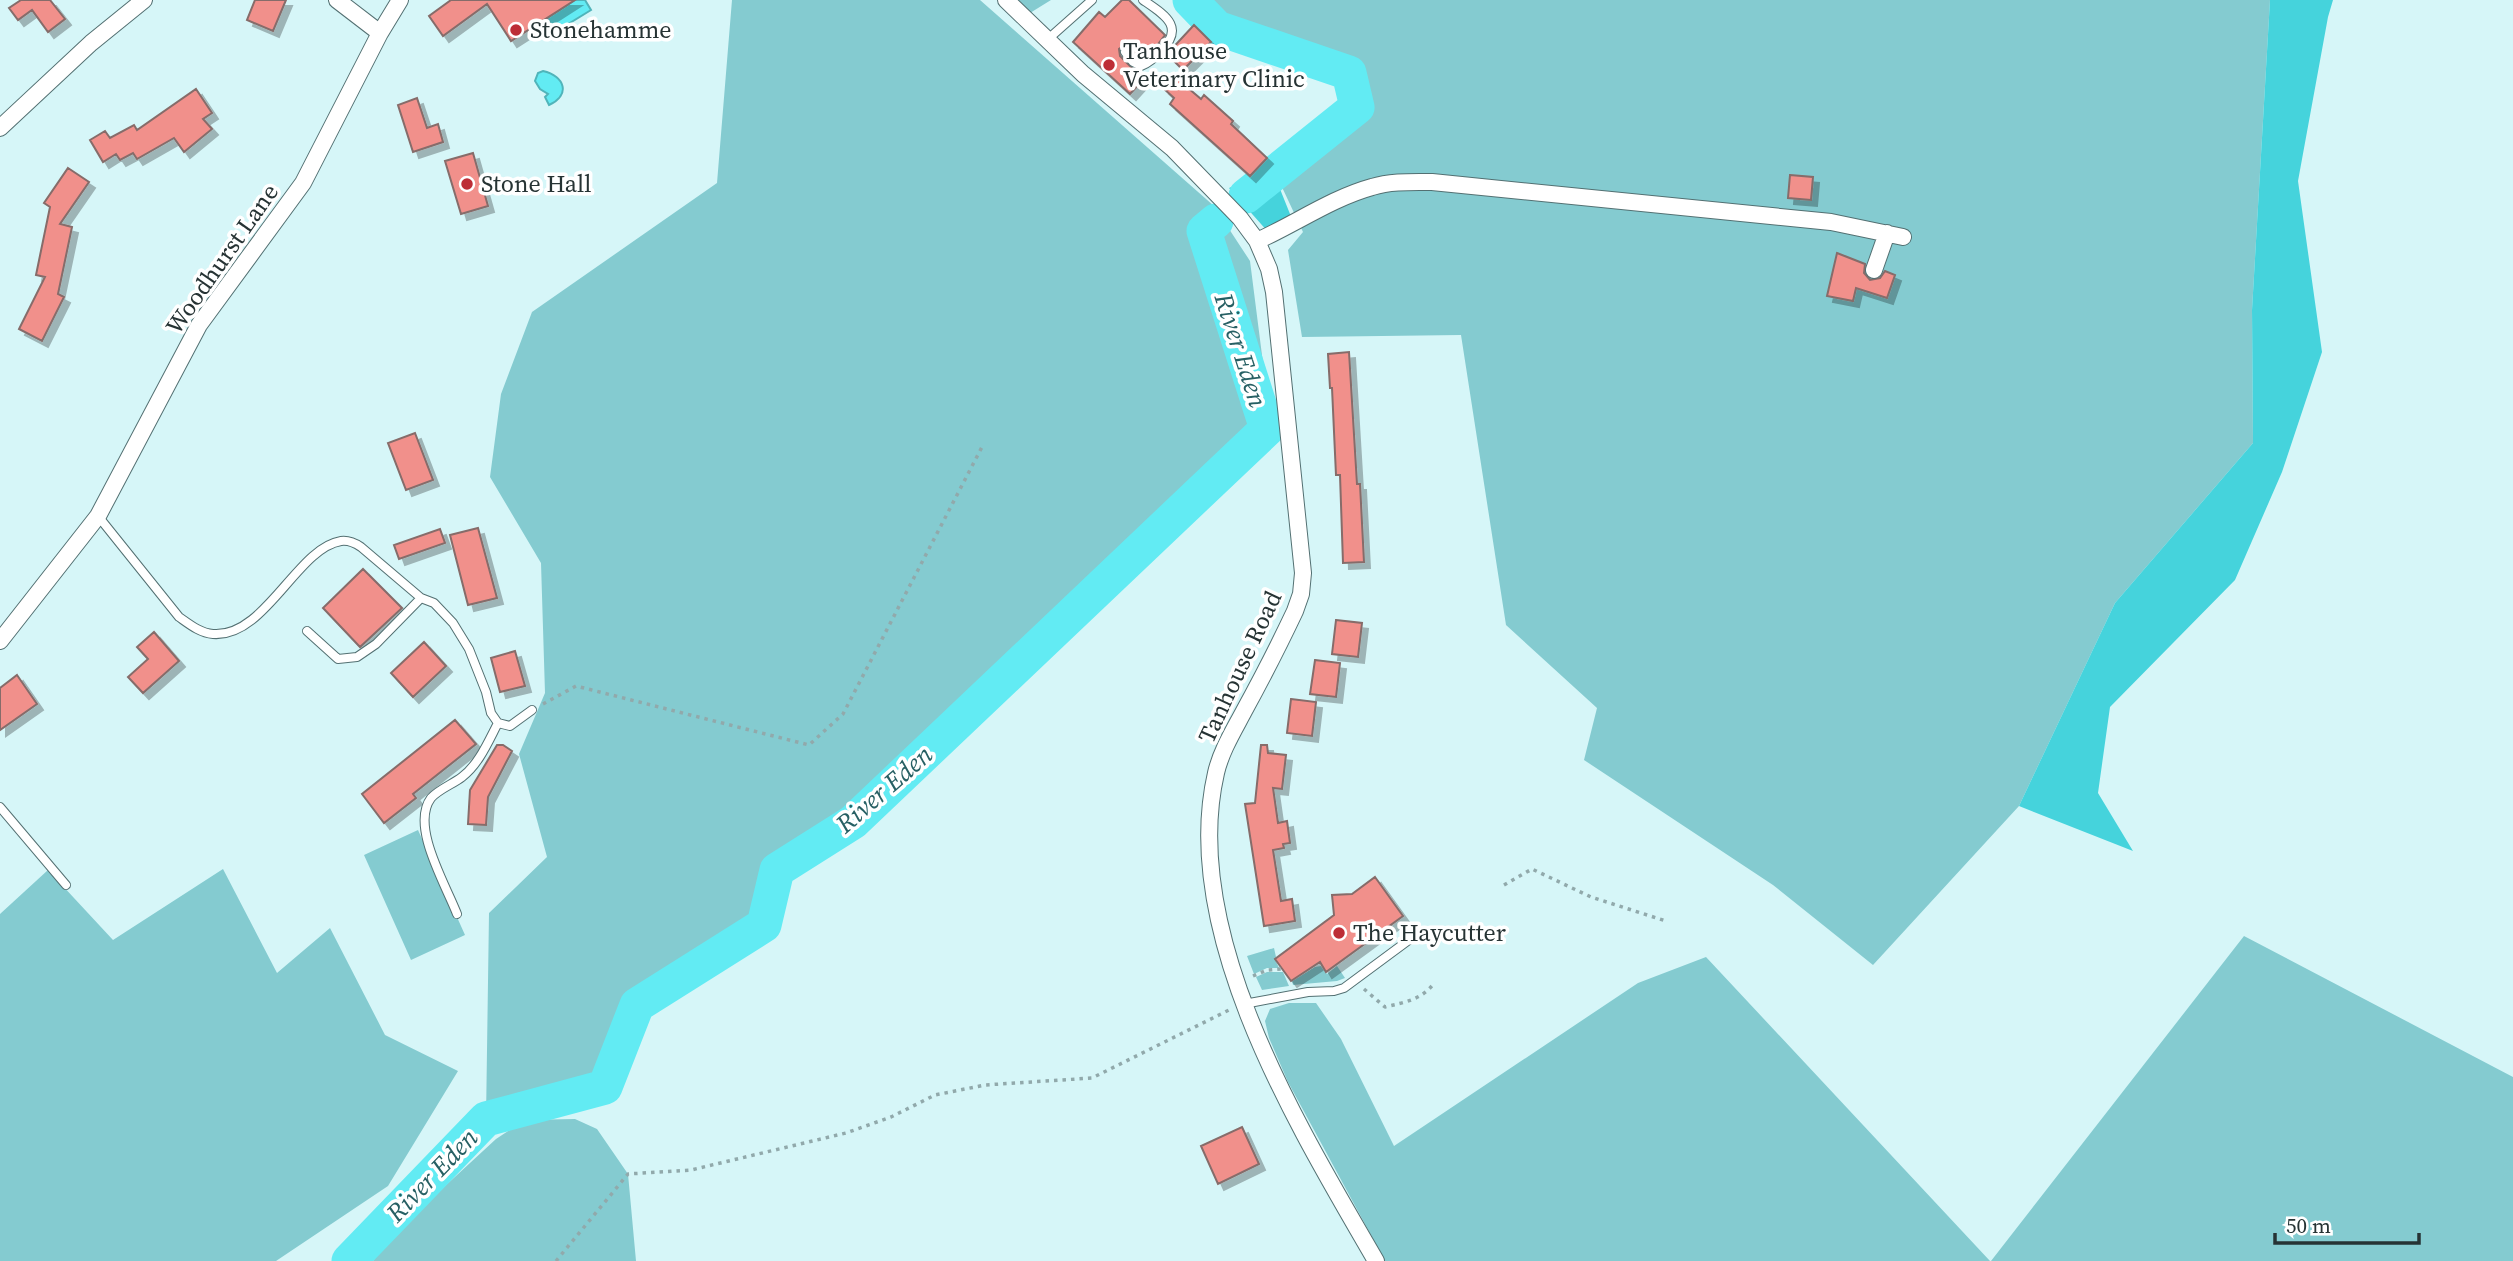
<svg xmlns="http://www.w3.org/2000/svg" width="2513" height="1261" font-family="'Source Serif 4',serif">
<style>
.green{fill:#84cbd0}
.forest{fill:#45d3dc}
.water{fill:#62ebf3;stroke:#50b4ba;stroke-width:2}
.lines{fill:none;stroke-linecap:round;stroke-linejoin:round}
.river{stroke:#62ebf3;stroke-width:35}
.building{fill:#f1908b;stroke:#866c6a;stroke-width:2;filter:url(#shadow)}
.service-casing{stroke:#537072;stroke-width:10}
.minor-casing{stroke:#537072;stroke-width:18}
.path{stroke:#91a9ab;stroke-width:3.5;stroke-dasharray:3.5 5;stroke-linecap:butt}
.service{stroke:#fff;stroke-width:8}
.minor{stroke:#fff;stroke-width:16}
.poi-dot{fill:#bd2d36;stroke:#fff;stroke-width:2.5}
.labels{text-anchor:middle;stroke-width:7;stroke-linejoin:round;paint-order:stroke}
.poi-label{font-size:24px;fill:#263334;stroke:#fff;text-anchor:start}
.street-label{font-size:24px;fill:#263334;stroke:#fff}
.water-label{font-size:26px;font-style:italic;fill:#276064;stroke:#fff}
</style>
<defs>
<filter id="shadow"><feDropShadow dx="6" dy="6" stdDeviation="0" flood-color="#0004"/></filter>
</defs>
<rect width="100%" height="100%" fill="#d6f6f8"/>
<!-- green -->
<path class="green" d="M 732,0 L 980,0 L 1214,206 L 1250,261 L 1263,363 L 1267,429 L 853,822 L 777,870 L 764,925 L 637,1005 L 605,1087 L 486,1119 L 489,913 L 547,857 L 519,754 L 545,693 L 541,563 L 490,477 L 501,394 L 532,312 L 717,183 Z
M 1017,0 L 1051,0 L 1030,13 Z
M 1190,0 L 2270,0 L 2252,310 L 2253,443 L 2115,603 L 2019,806 L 1873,965 L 1773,885 L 1584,760 L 1597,708 L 1506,625 L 1461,335 L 1302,337 L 1288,250 L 1303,232 L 1281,185 L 1295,160 L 1356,106 L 1331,67 L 1217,28 Z
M 418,830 L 465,935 L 411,960 L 364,855 Z
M 223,869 L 277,973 L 330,928 L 385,1035 L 458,1071 L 388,1186 L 276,1261 L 0,1261 L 0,914 L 48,870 L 113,940 Z
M 2244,936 L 2513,1077 L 2513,1261 L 1991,1261 Z
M 1274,948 L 1276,957 L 1275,959 L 1279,968 L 1267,968 L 1254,974 L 1247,956 Z
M 1706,957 L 1990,1261 L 1385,1261 L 1288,1082 L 1269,1038 L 1265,1021 L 1270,1009 L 1289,1003 L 1316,1003 L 1341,1039 L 1394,1146 L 1638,983 Z
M 1321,966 L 1327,974 L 1337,966 L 1345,978 L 1337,981 L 1293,985 L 1292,981 L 1315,967 Z
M 1267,972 L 1283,972 L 1289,986 L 1262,990 L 1256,977 Z
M 575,1119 L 597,1129 L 628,1174 L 636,1261 L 373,1261 L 393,1234 L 496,1139 L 525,1120 Z"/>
<!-- forest -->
<path class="forest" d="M 2270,0 L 2333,0 L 2328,17 L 2298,181 L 2322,352 L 2282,472 L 2235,580 L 2110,707 L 2098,793 L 2133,851 L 2019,806 L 2115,603 L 2253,443 L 2252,310 Z
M 1272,169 L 1292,219 L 1269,233 L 1229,188 Z"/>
<!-- water -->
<path class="water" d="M 575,0 L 585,0 L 591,10 L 555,32 L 547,18 Z
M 543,71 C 565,76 571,95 549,105 L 545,97 L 548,94 L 540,89 L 535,81 L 538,73 Z"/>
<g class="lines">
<!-- river -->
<path class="river" d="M 1190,0 L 1217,28 L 1349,73 L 1357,107 L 1246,196
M 349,1261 L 486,1119 L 605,1087 L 637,1005 L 764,925 L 777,870 L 853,822 L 1267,429 L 1204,231 L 1216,221"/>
</g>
<!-- building -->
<path class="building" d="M 21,0 L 50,0 L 65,19 L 48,32 L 32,10 L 18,20 L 9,8 Z
M 255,0 L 286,0 L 273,31 L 247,20 Z
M 451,0 L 575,0 L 511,41 L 487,4 L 443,36 L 429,16 Z
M 1122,0 L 1129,0 L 1165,35 L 1155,48 L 1141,59 L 1128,46 L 1123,46 L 1119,49 L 1120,56 L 1134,70 L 1130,74 L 1140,83 L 1130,94 L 1073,42 L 1099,12 L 1105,17 Z
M 1194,25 L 1211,42 L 1183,70 L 1167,54 Z
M 1174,76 L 1201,99 L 1204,95 L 1233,121 L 1231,124 L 1267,158 L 1250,176 L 1170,104 L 1174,98 L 1163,88 Z
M 196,89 L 212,113 L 203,119 L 212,129 L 184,152 L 174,138 L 137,159 L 133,153 L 120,160 L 116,154 L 103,162 L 90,140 L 105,131 L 110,138 L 134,125 L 137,130 Z
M 417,98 L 427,128 L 438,124 L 443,142 L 413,152 L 398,105 Z
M 473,153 L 488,206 L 461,214 L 445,161 Z
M 68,168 L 89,182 L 60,224 L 72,227 L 58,294 L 64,297 L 42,341 L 19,329 L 45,277 L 36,275 L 50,207 L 44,203 Z
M 1790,175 L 1813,177 L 1811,200 L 1788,198 Z
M 1837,253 L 1865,264 L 1864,273 L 1870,280 L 1880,278 L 1885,271 L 1895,275 L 1887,298 L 1856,288 L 1853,301 L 1827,296 Z
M 1349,352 L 1357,484 L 1360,484 L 1364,562 L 1343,563 L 1340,475 L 1336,475 L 1332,388 L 1330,388 L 1328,354 Z
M 415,433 L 433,480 L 406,490 L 388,443 Z
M 478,528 L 497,598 L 468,605 L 450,535 Z
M 440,529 L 445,543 L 399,559 L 394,545 Z
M 363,569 L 402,608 L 360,647 L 323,608 Z
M 1336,620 L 1362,623 L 1358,657 L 1332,654 Z
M 154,632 L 179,661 L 143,693 L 128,677 L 148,659 L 137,647 Z
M 424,642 L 446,666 L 413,697 L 391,673 Z
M 515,651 L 525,686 L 500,692 L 491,658 Z
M 1315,660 L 1340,663 L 1336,697 L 1310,694 Z
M 17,675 L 37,704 L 0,730 L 0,688 Z
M 1291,699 L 1316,702 L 1312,736 L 1287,733 Z
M 455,720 L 476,744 L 413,794 L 416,798 L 384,823 L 362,794 Z
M 497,745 L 503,745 L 512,751 L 488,797 L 486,825 L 468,824 L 470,790 Z
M 1261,745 L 1267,745 L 1268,753 L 1286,755 L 1282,789 L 1273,788 L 1278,823 L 1287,821 L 1290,843 L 1283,844 L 1284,848 L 1273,850 L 1281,901 L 1292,899 L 1295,921 L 1264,926 L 1245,804 L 1255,803 Z
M 1375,877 L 1403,916 L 1326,972 L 1320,962 L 1291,981 L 1275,959 L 1334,915 L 1332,895 L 1352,894 Z
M 1242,1127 L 1259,1164 L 1218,1184 L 1201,1146 Z"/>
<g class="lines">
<!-- service casing -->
<g class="service-casing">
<path id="service" d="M 1047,40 L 1092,0
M 1125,52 L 1133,62 L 1141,66 C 1149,63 1154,58 1160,52 C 1186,27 1165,15 1143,0
M 98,516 L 179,617 C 189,624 200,633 213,634 C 265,638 297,548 341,541 C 348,540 355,543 361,547 L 421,598 L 434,603 L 453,623 L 469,649 L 486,692 L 491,713 L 498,723 L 510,726 L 532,710
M 307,631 L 338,659 L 357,657 L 376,644 L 421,598
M 0,807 L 66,885
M 457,914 C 446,885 410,826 431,798 C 439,789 453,784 462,777 C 479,764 488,742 498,723
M 1244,1004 L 1308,992 L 1334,991 L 1344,988 L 1421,931"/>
</g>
<!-- minor casing -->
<g class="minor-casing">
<path id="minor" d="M 337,0 L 380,33
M 1006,0 L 1083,74 L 1172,148 L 1240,218 L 1257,241 L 1269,269 L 1274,292 L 1303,573 L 1301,594 L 1295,611 C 1279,645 1262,678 1244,711 C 1234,730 1221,751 1216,773 C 1179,933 1299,1128 1376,1261
M 0,128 L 91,43 L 144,0
M 1257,241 C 1295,224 1332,198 1372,187 C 1391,181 1412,182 1432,182 L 1831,222 L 1903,237
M 1874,270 L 1887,233
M 0,641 L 98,516 L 199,325 L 303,183 L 380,33 L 400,0"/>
</g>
<!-- path -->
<path class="path" d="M 543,704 L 576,686 L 809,745 L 843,714 L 983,445
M 1504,885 L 1532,869 L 1591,897 L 1666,921
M 1253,976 L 1267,970 L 1282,969
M 1364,989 L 1385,1007 C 1405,1002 1422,1000 1435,982
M 556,1261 L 628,1174 L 691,1170 L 846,1133 L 891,1117 L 935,1095 L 985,1085 L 1092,1078 L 1229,1010"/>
<!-- service -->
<use href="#service" class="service"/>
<!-- minor -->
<use href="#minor" class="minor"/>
</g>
<!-- markers -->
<g class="poi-dot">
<circle cx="516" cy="30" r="7"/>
<circle cx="1109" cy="65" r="7"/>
<circle cx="467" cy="184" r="7"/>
<circle cx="1339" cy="933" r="7"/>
</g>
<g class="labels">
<!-- poi labels -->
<g class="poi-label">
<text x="530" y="38">Stonehamme</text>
<text x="1123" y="59">Tanhouse<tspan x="1123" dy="28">Veterinary Clinic</tspan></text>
<text x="481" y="192">Stone Hall</text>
<text x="1353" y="941">The Haycutter</text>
</g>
<!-- street labels -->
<g class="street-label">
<text transform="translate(222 259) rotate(-55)" y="8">Woodhurst Lane</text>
<text transform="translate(1240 667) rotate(-65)" y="8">Tanhouse Road</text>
</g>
<!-- water labels -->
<g class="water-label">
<text transform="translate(1241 350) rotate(72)" y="9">River Eden</text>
<text transform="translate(884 789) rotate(-41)" y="9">River Eden</text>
<text transform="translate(432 1175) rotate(-46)" y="9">River Eden</text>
</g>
</g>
<!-- scale -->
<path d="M2275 1233v10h144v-10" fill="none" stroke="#263334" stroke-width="3.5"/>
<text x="2286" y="1233" font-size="21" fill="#263334" stroke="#ffffff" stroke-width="5" paint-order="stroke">50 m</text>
</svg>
